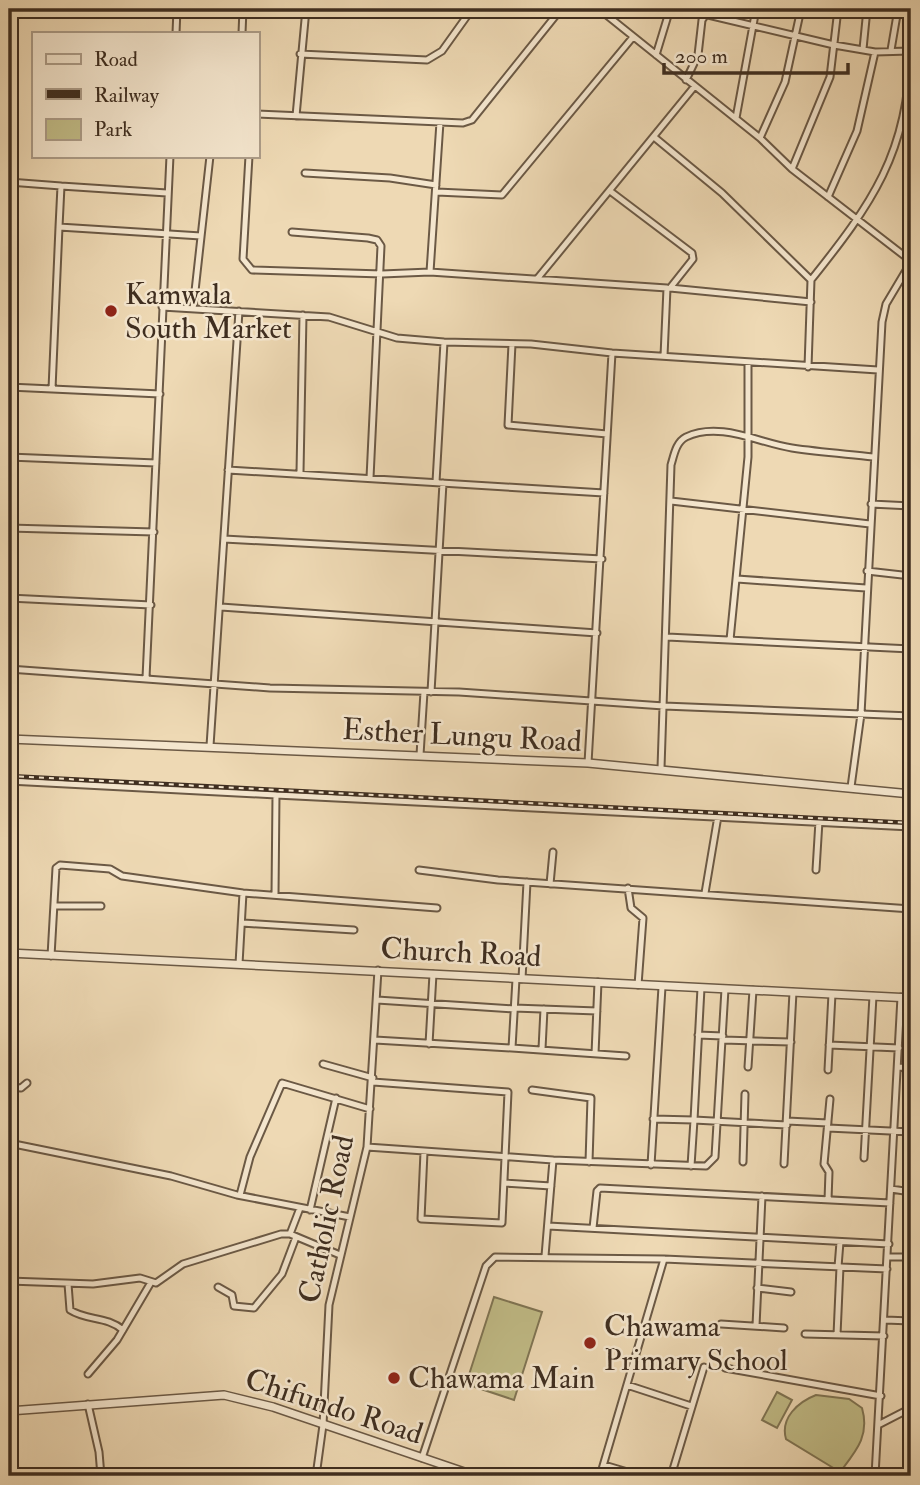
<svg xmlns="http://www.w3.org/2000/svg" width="920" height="1485" font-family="'IM FELL Double Pica',serif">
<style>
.green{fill:#c1bc87;stroke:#807554;stroke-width:2}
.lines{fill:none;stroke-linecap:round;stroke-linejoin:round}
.minor-casing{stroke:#6b5945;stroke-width:9}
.tertiary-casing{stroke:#6b5945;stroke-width:10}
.minor{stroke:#f4e6ce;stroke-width:5}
.tertiary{stroke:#f4e6ce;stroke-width:7}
.rail-casing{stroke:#3f2e20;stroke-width:4.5}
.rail{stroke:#f4e6ce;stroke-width:2;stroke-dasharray:5;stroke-linecap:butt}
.poi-dot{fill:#8f2418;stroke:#f4e6ce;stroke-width:2.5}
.labels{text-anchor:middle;stroke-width:5;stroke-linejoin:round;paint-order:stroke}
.poi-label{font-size:30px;fill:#3f2e20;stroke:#f4e6ce;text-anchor:start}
.street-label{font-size:30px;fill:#3f2e20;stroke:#f4e6ce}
</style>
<rect width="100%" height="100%" fill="#eed9b4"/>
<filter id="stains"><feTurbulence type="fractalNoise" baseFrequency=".00286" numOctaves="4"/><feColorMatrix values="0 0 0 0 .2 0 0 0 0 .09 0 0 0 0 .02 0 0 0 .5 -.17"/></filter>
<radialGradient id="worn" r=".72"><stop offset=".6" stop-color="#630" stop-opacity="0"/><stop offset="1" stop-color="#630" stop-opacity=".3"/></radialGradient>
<!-- green -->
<path class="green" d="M 494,1297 L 542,1312 L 514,1400 L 466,1384 Z
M 777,1392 L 792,1400 L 777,1428 L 762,1420 Z
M 816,1395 L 849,1399 L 862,1408 C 870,1436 856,1451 840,1472 L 786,1439 C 780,1418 798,1402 816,1395 Z"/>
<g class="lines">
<!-- minor casing -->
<g class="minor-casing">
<path id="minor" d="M 599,9 L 760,138 L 792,169 L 911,261
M 708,15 L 834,45 L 875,52 L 910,51
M 176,33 L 177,9
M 242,33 L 243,9
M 863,49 L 867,9
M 891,50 L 898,9
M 300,54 L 427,60 L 442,51 L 472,9
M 656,55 L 670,9
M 686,80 L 698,55 L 702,20 L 710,9
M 257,114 L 463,123 L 472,120 L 561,9
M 296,116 L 306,9
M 736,118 L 756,9
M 654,137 L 722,193 L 811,280 L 808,367
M 760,138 L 785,82 L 801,9
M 249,156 L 243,259 L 252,270 L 382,274 L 430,272 L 667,288 L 664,356
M 792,169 L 830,77 L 838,9
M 305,173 L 390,178 L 436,185
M 9,182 L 61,186 L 59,227
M 61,186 L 167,193
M 610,191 L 692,253 L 693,259 L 670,288
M 437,192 L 502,195 L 633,37
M 828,197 L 857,131 L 875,52
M 292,232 L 368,238 L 377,240 L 381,246 L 370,478
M 905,255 L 911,236
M 430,272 L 440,122
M 537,279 L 694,87
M 811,280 C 871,205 909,152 910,52
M 670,288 L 811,302
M 162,307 L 329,317 L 397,338 L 444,342 L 531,344 L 612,353 L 878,370
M 193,309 L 210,156
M 512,344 L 508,425 L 607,434
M 9,387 L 160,394
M 52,389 L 59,227 L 201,236
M 9,457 L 156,463
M 228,470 L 604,493
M 300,472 L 303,315
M 436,482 L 444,342
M 671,501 L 870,524
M 871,504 L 911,506
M 9,528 L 154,532
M 224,539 L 602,559
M 867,571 L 911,576
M 737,579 L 866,588
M 9,598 L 151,605
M 221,607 L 597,633
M 667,637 L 911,649
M 730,640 L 748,457 L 748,363
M 9,669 L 270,688 L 459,692 L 664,706 L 911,716
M 146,678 L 170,156
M 431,692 L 443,483
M 210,746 L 239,311
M 420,755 L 424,692
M 588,763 L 612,353
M 661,768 L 671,465 C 674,455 676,442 686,437 C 720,421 759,443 792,448 C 819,452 846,454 873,457
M 9,781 L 276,795
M 851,787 L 861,714 L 882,322 L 886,304 L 911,262
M 419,870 L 498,880 L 911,909
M 816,870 L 819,821
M 550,884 L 553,852
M 628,888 L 631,908 L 643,918 L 638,985
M 705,893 L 718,816
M 275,895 L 276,795 L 911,827
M 54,906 L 101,906
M 908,909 L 911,844
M 242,923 L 354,930
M 51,956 L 56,868 L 60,865 L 110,869 L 122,876 L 243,893 L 437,908
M 239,964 L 243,893
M 522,979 L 527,882
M 701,988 L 694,1120 L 787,1125
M 377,1000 L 514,1009
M 514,1008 L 597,1011
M 698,1035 L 723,1036
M 375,1040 L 512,1048 L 516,979
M 723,1040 L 791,1042
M 429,1044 L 433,974
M 829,1045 L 899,1048
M 512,1048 L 626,1056
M 542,1049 L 544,1009
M 595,1054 L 598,982
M 323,1064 L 373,1078
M 748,1067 L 753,990
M 898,1067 L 911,1068
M 828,1070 L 832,994
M 373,1082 L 508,1092 L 502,1223 L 421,1219 L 424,1152
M 9,1087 L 21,1088 L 27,1083
M 532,1090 L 591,1098 L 589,1162
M 653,1119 L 694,1120 L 691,1166
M 787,1121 L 828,1123
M 828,1128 L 911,1132
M 9,1143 L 171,1176 L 237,1195 L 350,1217
M 367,1147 L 553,1160 L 706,1166 L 715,1157 L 725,989
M 864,1158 L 873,996
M 743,1162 L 745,1094
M 784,1164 L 793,992
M 651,1165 L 662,987
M 505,1183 L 551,1186
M 891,1189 L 911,1192
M 240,1195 L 250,1157 L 282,1083 L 370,1109
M 828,1200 L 829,1172 L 824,1164 L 830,1099
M 310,1210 L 336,1098
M 548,1226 L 889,1244
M 593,1228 L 597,1191 L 600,1188 L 890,1203
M 290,1234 L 300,1208
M 545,1256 L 553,1160
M 888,1257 L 911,1257
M 838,1267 L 840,1242
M 9,1281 L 93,1284 L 140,1278 L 156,1283 L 183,1264 L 281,1234 L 290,1234 L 340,1255
M 68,1284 L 70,1310 C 87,1321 107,1316 123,1330
M 218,1287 L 232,1295 L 234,1306 L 254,1308 L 282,1274 L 296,1237
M 757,1288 L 791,1292
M 885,1320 L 911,1321
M 721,1324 L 784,1328
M 756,1326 L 762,1196
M 805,1334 L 884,1336
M 837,1335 L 840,1267
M 725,1368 L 881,1396
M 88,1374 L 117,1340 L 150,1284
M 627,1385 L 691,1406
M 88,1404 L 99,1452 L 101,1476
M 878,1425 L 911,1408
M 422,1458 L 486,1266 L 495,1257 L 664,1259 L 887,1269
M 604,1465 L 641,1476
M 316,1476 L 323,1425 L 329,1305 L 367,1147 L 378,970
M 600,1476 L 664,1259
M 671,1476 L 704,1367
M 875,1476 L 901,997"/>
</g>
<!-- tertiary casing -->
<g class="tertiary-casing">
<path id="tertiary" d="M 9,739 L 588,763 L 911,794
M 9,953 L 911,998
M 9,1411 L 224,1395 L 273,1407 L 476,1476"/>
</g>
<!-- minor -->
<use href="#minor" class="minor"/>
<!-- tertiary -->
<use href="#tertiary" class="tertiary"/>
<!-- rail casing -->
<g class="rail-casing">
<path id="rail" d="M 9,776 L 911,823"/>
</g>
<!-- rail -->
<use href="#rail" class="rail"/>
</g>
<!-- markers -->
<g class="poi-dot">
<circle cx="111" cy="311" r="7"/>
<circle cx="590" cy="1343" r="7"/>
<circle cx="394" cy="1378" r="7"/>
</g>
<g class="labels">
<!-- poi labels -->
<g class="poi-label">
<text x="125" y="304">Kamwala<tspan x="125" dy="34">South Market</tspan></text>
<text x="604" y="1336">Chawama<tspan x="604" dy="34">Primary School</tspan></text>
<text x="408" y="1388">Chawama Main</text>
</g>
<!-- street labels -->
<g class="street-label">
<text transform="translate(462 735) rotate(3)" y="10">Esther Lungu Road</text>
<text transform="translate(461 952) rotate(3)" y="10">Church Road</text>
<text transform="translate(326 1219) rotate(-78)" y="10">Catholic Road</text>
<text transform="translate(334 1406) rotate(18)" y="10">Chifundo Road</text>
</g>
</g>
<!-- margin -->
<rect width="920" height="1485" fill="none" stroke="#eed9b4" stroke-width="35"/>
<rect x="10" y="10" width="899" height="1464" fill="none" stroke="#3f2e20" stroke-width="3.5"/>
<rect x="18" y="18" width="885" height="1450" fill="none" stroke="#3f2e20" stroke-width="2"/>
<!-- legend -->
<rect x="32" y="32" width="228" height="126" fill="#f4e6ce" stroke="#ac9c88" stroke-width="2"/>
<rect x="46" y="54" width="35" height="10" fill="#f4e6ce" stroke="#ac9c88" stroke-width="2"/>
<text x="94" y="66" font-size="21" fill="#3f2e20">Road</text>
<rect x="46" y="89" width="35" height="10" fill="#3f2e20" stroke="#ac9c88" stroke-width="2"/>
<text x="94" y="102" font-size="21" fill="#3f2e20">Railway</text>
<rect x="46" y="119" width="35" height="21" fill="#c1bc87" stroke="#ac9c88" stroke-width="2"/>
<text x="94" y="136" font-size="21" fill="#3f2e20">Park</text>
<!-- scale -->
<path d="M664 63v10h184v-10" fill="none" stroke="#3f2e20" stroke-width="3.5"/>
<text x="675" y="63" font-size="21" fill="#3f2e20" stroke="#f4e6ce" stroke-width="5" paint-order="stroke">200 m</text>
<rect width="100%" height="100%" filter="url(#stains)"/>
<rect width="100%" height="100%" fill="url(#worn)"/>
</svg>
